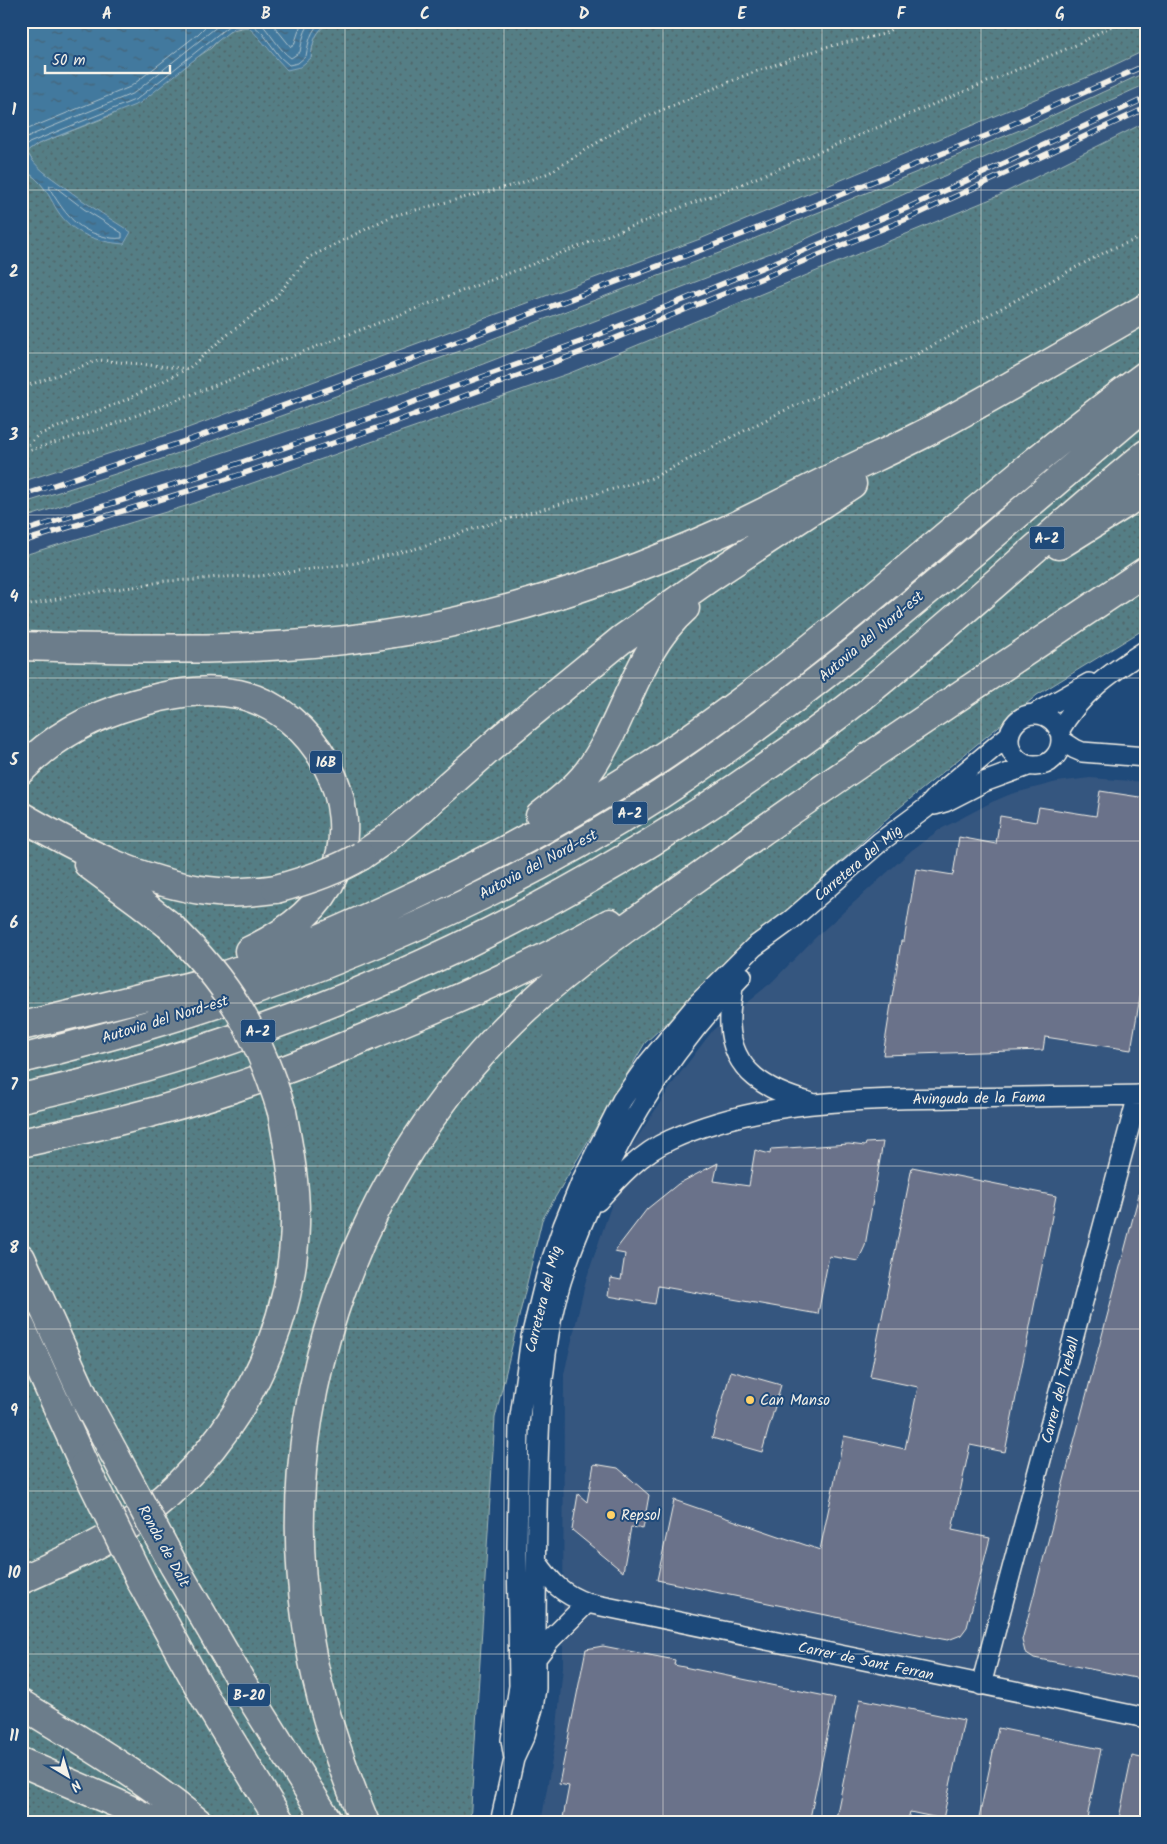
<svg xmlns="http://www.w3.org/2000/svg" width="1167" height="1844" font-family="Kalam,sans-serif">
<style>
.built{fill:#36567f}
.grass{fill:url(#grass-dots);stroke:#a4b8b6}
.water{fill:url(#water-ripples);stroke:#89a9bc}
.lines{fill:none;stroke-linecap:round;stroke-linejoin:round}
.shore{stroke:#adc1ca;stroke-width:1}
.building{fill:#6a728a;stroke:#f4f1e8}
.minor-casing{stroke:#f4f1e8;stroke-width:22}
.highway-casing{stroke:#f4f1e8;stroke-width:31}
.path{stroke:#f4f1e8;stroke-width:3;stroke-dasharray:1 4;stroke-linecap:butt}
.minor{stroke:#1f4a7a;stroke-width:19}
.highway{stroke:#6c7d8b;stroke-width:28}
.rail-casing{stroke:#f4f1e8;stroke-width:5.5}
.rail{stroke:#1f4a7a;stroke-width:4;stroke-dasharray:11;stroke-linecap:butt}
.highway-bridge-casing{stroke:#f4f1e8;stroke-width:31;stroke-linecap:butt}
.highway-bridge{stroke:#6c7d8b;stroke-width:28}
.grid{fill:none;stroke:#f4f1e8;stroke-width:1;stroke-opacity:0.55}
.poi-dot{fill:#ffd166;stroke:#1f4a7a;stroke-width:2}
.labels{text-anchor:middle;stroke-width:4;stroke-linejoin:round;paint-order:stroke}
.shield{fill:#1f4a7a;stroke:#b4bfc7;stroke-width:1}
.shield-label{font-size:14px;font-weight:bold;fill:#f4f1e8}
.street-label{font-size:15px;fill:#f4f1e8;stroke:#1f4a7a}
.poi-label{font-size:15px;fill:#f4f1e8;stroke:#1f4a7a;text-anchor:start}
.neatline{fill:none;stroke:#f4f1e8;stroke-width:2}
.grid-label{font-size:16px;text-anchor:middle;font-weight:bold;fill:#f4f1e8}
</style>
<defs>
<pattern id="grass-dots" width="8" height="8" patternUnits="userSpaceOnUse" patternTransform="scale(1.25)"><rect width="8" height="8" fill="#557e85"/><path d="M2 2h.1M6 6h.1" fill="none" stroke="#506669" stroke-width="1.8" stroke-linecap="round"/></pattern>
<pattern id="water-ripples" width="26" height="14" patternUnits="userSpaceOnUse" patternTransform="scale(1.25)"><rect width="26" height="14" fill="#42799e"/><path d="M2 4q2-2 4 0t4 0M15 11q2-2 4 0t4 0" fill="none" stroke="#456376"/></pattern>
</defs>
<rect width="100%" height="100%" fill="#1f4a7a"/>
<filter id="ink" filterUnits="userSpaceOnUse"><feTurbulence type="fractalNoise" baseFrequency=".02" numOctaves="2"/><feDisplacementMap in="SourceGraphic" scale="10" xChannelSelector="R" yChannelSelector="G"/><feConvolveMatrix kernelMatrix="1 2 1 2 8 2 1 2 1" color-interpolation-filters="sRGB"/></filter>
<g filter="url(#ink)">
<!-- built -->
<path class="built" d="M 1146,50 L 1146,72 L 1032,125 L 719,253 L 471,347 L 159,460 L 21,504 L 21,482 L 185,429 L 700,239 L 1095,74 Z
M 1146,84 L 1146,122 L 998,196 L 570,373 L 189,505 L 21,556 L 21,519 L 439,381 L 799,242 Z
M 1090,778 L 1146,782 L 1146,1823 L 541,1823 L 556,1737 L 563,1667 L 564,1374 L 586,1280 L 631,1147 L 675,1080 L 713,1030 L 772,982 L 816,937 L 912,850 L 939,830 L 992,802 L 1011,794 L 1057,782 Z"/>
<!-- grass -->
<path class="grass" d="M 330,21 L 1146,21 L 1146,50 L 1095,74 L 700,239 L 185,429 L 21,482 L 21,168 L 38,180 L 46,191 L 87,205 L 36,166 L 27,152 L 38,144 L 112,115 L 211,48 C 224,34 229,29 248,27 L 260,37 L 268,48 L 311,58 C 313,39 315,33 330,21 Z
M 1146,72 L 1146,84 L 799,242 L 439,381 L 21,519 L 21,504 L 159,460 L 471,347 L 719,253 L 1032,125 Z
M 1146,122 L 1146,628 L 1037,695 L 893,813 L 645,1043 L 542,1220 L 495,1418 L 470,1823 L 26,1823 L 21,1821 L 21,556 L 189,505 L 570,373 L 998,196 Z"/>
<!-- water -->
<path class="water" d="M 27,21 L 330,21 C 315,33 313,39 311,58 L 300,67 L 287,70 C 273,56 263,40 248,27 L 234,28 L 140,103 L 38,144 L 27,152 C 35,167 49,176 63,186 C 85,203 107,217 131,232 L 124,244 C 97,242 72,234 57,210 C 51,200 46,188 37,180 C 33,175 26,172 21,168 L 21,26 Z"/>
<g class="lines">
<!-- shore -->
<path class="shore" d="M 259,21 C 270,32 279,50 291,58 L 300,52 C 302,41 304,29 312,21
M 270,21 L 291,47 L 294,45 L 302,21
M 21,132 L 130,87 L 198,34 L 211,21
M 21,142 L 34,134 L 134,93 L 224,21
M 21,165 L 27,163 L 22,151 L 29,143 L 137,99 L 231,24 L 251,23 L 263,34 L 280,57 L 289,65 L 298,63 L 306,56 C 309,41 310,31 322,21
M 50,186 L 54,186 L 84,209 L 122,233 L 122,238 C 115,239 109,238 102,236 C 75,229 63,211 50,189 Z"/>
</g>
<!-- building -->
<path class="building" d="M 1100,791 L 1146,798 L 1146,962 L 1131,1050 L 1045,1037 L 1043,1050 L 883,1055 L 901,941 L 904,941 L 916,869 L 953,875 L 959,837 L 996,844 L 1000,816 L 1036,822 L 1039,807 L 1096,816 Z
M 883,1142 L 865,1246 L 858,1261 L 829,1256 L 818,1314 L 658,1286 L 655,1304 L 608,1296 L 611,1278 L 621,1280 L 625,1254 L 614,1252 L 647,1209 L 678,1184 L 718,1163 L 714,1181 L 749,1186 L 755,1150 L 770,1154 L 771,1149 L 849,1144 L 865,1146 L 866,1143 Z
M 912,1167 L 1056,1196 L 1005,1452 L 970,1445 L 952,1530 L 990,1538 L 967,1627 L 961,1635 L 956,1637 L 948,1640 L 942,1639 L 657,1580 L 674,1500 L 820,1550 L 844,1436 L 905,1449 L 918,1387 L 870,1377 Z
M 1141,1187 L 1146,1187 L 1146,1680 L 1034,1658 L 1025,1652 L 1022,1640 Z
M 731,1371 L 781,1385 L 762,1452 L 712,1438 Z
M 594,1464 L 618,1468 L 649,1495 L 643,1529 L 631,1527 L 623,1572 L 572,1530 L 578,1494 L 587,1502 Z
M 603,1646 L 675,1660 L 674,1665 L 835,1698 L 809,1823 L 562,1823 L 569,1786 L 559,1784 L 586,1649 Z
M 860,1699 L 964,1720 L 943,1819 L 910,1812 L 907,1823 L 835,1823 Z
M 998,1728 L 1101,1749 L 1086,1823 L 978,1823 Z
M 1132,1756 L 1146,1759 L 1146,1823 L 1118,1823 Z"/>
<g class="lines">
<!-- minor casing -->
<g class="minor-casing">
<path id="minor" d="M 1034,714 L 1089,683
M1009 740a26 26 0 1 1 52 0a26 26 0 1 1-52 0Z
M 1059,731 C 1081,693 1110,673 1146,650
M 1061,740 L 1075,749 L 1082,752 L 1146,757
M 935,805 L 945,802 L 984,782 L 1028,766
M 733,986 C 732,999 729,1012 730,1025 C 732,1072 768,1091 809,1102
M 598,1201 C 618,1178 641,1153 670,1140 C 757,1100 862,1099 956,1098 C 1019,1097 1083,1096 1146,1095
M 537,1562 C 552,1583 562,1594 587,1603 L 1146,1718
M 534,1661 L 550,1640 L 587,1603
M 981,1685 L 1138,1095
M 514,1759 L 511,1740 L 519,1686 L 517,1550 L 519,1424 L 531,1337 L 546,1276 L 563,1226 L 581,1182 L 622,1100 L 648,1063 L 697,1004 L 754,947 L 791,920 L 880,842 L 926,808 L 940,793 L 1009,735
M 500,1823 L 514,1759 L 525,1735 L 533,1708 L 536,1688 C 536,1630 536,1572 537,1514 C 538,1454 539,1394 549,1334 C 554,1297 567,1261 581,1227 C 618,1134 672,1048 742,976"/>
</g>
<!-- highway casing -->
<g class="highway-casing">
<path id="highway" d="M 1059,545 L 1123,505 L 1146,489
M 21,646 C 139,649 258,653 376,636 C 494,619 611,582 720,533 C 759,516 796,495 834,477 C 866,461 899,447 931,430 C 1004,391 1074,349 1146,308
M 21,770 C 52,738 92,716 134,704 C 168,694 203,687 238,694 C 314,711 365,802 334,874 C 319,910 283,935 249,951
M 21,816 C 78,849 142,883 208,891 C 230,894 254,892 276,889
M 540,816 C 557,803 575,789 588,772 C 626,720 636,651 685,608
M 361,856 L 383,841 L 408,821 L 505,735 L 621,640 L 709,578 L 852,484
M 88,864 L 141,903 L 169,925
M 21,1026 C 62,1017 103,1007 143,997 C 163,992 182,989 201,983 C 271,961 338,932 403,901 C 521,846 635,781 739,703 C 879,600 1005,478 1146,375
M 21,1059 C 100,1039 180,1018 256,990 C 397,940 535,876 661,794 C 834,680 987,538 1146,405
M 21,1098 C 278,1042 519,934 737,787 C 775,761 813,735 850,706 C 952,626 1045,536 1146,454
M 21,1143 C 111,1124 201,1102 287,1069 C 323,1056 359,1040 395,1025 C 469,995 541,962 610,923
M 21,1258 L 86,1401 L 114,1453
M 21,1327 L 84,1465
M 173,1564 L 242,1683 L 329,1823
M 21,1580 C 58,1563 96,1548 129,1525 C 227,1457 292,1344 295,1224 C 296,1186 289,1149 282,1112
M 142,1583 L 208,1703 L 281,1823
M 21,1704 C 82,1741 144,1778 199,1823
M 21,1762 L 116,1803 L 157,1823
M 365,1823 C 338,1759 316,1694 307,1625 C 276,1410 348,1197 495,1039 C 555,974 631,925 702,874 C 847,769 997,671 1146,571"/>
</g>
<!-- path -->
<path class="path" d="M 21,388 L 99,360 L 188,369 L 221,340 L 275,298 L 308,258 L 392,216 L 518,184 L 549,173 L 624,126 L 746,75 L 826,47 L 884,34 L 903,21
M 22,452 L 38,435 L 128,399 L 187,369
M 21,453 L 106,427 L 737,186 L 1076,45 L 1121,21
M 21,607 L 79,594 L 133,587 L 165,581 L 194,580 L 218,577 L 260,576 L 356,563 L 426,546 L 469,530 L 652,478 L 779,413 L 843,385 L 910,358 L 1071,270 L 1113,248 L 1146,236"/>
<!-- minor -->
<use href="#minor" class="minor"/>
<!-- highway -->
<use href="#highway" class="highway"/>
<!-- rail casing -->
<g class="rail-casing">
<path id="rail" d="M 21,496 L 200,436 L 395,365 L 743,234 L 988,135 L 1146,65
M 21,532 L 219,470 L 385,413 L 434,394 L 583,341 L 907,208 L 1146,98
M 21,542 L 221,481 L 392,423 L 584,351 L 909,218 L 1146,108"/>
</g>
<!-- rail -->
<use href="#rail" class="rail"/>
<!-- highway-bridge casing -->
<g class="highway-bridge-casing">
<path id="highway-bridge" d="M 276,889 C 306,881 334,872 361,856
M 169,925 C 229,983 258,1032 282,1112
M 114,1453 L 173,1564
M 84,1465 L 142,1583"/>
</g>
<!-- highway-bridge -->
<use href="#highway-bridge" class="highway-bridge"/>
</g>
</g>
<!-- grid -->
<path class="grid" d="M 186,21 L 186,1823M 345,21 L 345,1823M 504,21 L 504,1823M 663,21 L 663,1823M 822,21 L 822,1823M 981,21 L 981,1823M 21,190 L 1146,190M 21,353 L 1146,353M 21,515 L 1146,515M 21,678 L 1146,678M 21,841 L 1146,841M 21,1003 L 1146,1003M 21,1166 L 1146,1166M 21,1329 L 1146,1329M 21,1491 L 1146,1491M 21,1654 L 1146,1654"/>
<!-- markers -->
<g class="poi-dot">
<circle cx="750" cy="1400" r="5"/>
<circle cx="611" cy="1515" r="5"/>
</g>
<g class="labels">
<!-- shield labels -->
<g class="shield">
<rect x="1029.5" y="526.5" width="35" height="23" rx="4"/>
<rect x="310" y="750.5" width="32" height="23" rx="4"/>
<rect x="612.5" y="801.5" width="35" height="23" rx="4"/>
<rect x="240.5" y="1019.5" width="35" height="23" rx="4"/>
<rect x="228" y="1683.5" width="42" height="23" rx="4"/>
</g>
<g class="shield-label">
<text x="1047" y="543">A-2</text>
<text x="326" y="767">16B</text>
<text x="630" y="818">A-2</text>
<text x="258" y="1036">A-2</text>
<text x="249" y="1700">B-20</text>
</g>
<!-- street labels -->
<g class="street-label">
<text transform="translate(871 636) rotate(-40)" y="5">Autovia del Nord-est</text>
<text transform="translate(858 863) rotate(-40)" y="5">Carretera del Mig</text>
<text transform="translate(538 864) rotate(-28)" y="5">Autovia del Nord-est</text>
<text transform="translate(165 1019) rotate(-17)" y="5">Autovia del Nord-est</text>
<text transform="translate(979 1098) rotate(-1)" y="5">Avinguda de la Fama</text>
<text transform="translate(543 1299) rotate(-76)" y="5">Carretera del Mig</text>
<text transform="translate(1060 1390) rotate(-75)" y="5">Carrer del Treball</text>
<text transform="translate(164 1546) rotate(61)" y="5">Ronda de Dalt</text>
<text transform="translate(866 1661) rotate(12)" y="5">Carrer de Sant Ferran</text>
</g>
<!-- poi labels -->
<g class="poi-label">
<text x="760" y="1405">Can Manso</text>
<text x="621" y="1520">Repsol</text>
</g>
</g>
<!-- margin -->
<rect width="1167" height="1844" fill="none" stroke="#1f4a7a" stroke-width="55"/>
<!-- north arrow -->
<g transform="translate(68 1776) rotate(142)" stroke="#1f4a7a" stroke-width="4" paint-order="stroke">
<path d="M0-4L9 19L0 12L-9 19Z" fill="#f4f1e8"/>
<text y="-8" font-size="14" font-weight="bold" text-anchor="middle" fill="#f4f1e8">N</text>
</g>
<!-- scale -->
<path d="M45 65v8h125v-8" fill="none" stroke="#f4f1e8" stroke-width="2.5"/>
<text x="52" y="65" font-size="15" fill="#f4f1e8" stroke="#1f4a7a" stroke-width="4" paint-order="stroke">50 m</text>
<rect x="28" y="28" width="1112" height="1788" class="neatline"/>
<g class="grid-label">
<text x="107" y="19">A</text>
<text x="266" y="19">B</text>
<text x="425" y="19">C</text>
<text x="584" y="19">D</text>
<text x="742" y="19">E</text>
<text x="901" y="19">F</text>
<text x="1060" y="19">G</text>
<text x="14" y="115">1</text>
<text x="14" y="277">2</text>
<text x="14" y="440">3</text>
<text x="14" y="602">4</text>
<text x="14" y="765">5</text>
<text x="14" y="928">6</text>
<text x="14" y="1090">7</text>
<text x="14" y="1253">8</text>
<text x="14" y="1416">9</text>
<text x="14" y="1578">10</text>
<text x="14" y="1741">11</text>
</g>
</svg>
